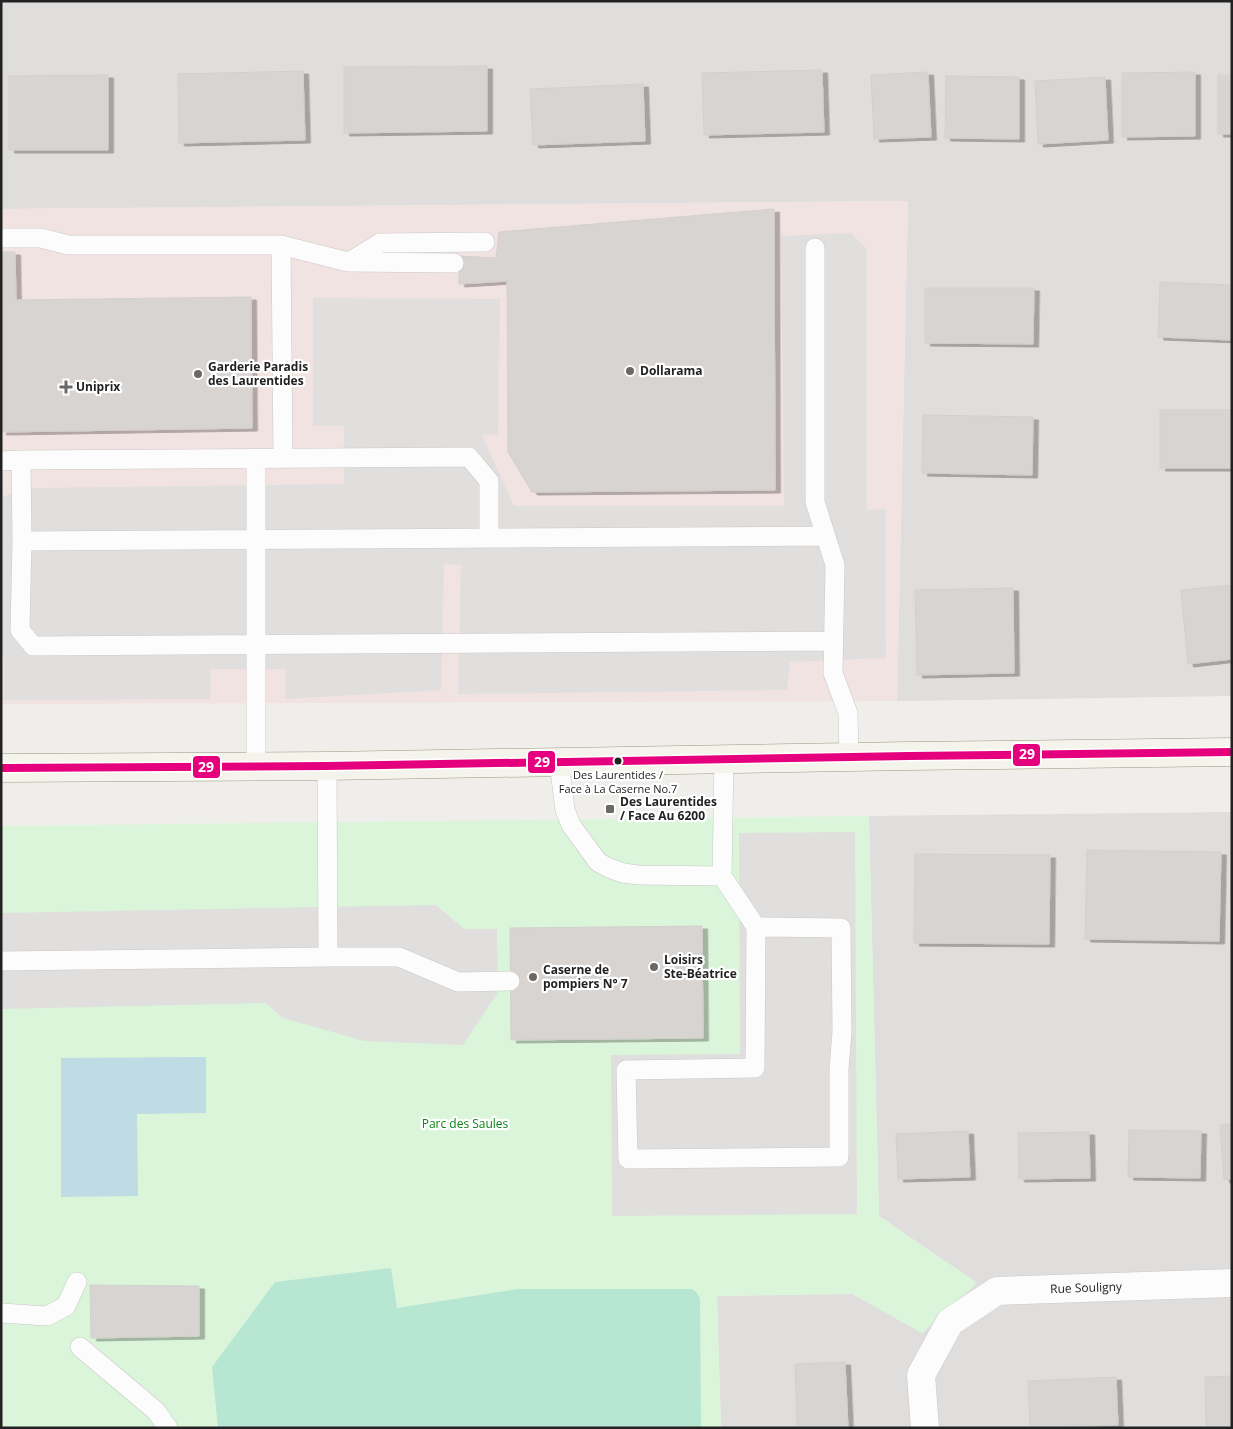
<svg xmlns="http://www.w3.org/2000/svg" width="1233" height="1429" font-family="'Open Sans',sans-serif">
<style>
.residential{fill:#dfdedc}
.commercial{fill:#f1e3e1}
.park{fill:#daf5da}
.pitch{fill:#b7e6d2}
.parking{fill:#e0dfde}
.water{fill:#bfdbe3}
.building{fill:#d7d4d2;stroke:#d3d0cc;filter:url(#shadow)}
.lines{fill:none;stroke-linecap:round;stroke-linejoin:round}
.service-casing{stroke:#c9c8c7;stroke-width:20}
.minor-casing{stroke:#c9c8c7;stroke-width:29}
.secondary-casing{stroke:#999a82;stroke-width:29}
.service{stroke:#fdfcfc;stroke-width:19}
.minor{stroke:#fdfcfc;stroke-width:28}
.secondary{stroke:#f4f4ed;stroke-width:28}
.bus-1-casing{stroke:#fff;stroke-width:11}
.bus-1{stroke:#e5007d;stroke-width:8}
.poi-dot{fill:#6a6968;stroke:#fff;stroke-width:2}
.bus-dot{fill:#222;stroke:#fff;stroke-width:2}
.labels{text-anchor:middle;stroke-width:4.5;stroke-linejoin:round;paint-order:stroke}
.bus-label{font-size:11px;fill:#222;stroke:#fff}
.poi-label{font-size:12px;font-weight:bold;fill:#222;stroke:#fff;text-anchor:start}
.park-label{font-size:12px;fill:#0c8416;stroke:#fff}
.street-label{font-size:12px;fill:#222;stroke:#fff}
.line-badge{stroke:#fff;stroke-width:2}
.badge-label{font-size:14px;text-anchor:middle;font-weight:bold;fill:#fff}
</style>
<defs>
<filter id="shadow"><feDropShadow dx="5.5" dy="3" stdDeviation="0" flood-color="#0004"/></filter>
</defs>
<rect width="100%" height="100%" fill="#f0eeeb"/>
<!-- residential -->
<path class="residential" d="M 1,1 L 1232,1 L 1232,696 L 897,701 L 908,201 L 1,209 Z
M 1232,812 L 1232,1428 L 721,1428 L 717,1296 L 853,1294 L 922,1333 L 977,1283 L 879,1216 L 869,816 Z"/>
<!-- commercial -->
<path class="commercial" d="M 908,201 L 897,701 L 1,704 L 1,209 Z"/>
<!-- park -->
<path class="park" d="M 869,816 L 879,1216 L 977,1283 L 922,1333 L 852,1294 L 717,1296 L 721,1428 L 1,1428 L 1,826 Z"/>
<!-- pitch -->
<path class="pitch" d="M 391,1268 L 397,1308 L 518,1289 L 692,1289 L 697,1293 L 700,1299 L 701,1428 L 218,1428 L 212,1367 L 275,1282 Z"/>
<!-- parking -->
<path class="parking" d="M 851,233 L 867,249 L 867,510 L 885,509 L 886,658 L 790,662 L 787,690 L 458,694 L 461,565 L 444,564 L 441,690 L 285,699 L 285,669 L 211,669 L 210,699 L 4,700 L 4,657 L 1,657 L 1,497 L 34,488 L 344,484 L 344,426 L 313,426 L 313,298 L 500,299 L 498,434 L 482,435 L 514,506 L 784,506 L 781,236 Z
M 855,832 L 857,1214 L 612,1216 L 611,1055 L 740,1054 L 739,833 Z
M 436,905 L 464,929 L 497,929 L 498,992 L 463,1045 L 364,1041 L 283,1018 L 265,1003 L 1,1009 L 1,913 Z"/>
<!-- water -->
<path class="water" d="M 206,1057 L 206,1113 L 137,1114 L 138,1196 L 61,1197 L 61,1058 Z"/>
<!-- building -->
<path class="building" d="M 487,66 L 487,131 L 344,133 L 344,67 Z
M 822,70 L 824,132 L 704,135 L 702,73 Z
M 303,71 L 305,140 L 179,143 L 178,74 Z
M 928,72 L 931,137 L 874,139 L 871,75 Z
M 1195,72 L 1195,136 L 1122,137 L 1122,73 Z
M 108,75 L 108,150 L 9,150 L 9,76 Z
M 1218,75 L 1232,75 L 1232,134 L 1218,134 Z
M 946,76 L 1019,77 L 1019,139 L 945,138 Z
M 1105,77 L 1108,140 L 1038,144 L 1035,81 Z
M 643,84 L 645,141 L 533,145 L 530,89 Z
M 774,209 L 775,490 L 532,492 L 508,452 L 507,281 L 459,284 L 459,256 L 496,258 L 499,232 Z
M 1,252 L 15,252 L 16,300 L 251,297 L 252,428 L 1,432 Z
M 1160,282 L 1232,285 L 1232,340 L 1158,337 Z
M 925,288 L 1034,288 L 1033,344 L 925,343 Z
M 1160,410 L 1232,410 L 1232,468 L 1160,468 Z
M 923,415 L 1033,417 L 1032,475 L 922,473 Z
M 1232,585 L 1232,659 L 1188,664 L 1181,590 Z
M 1013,588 L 1014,673 L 917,675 L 915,590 Z
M 1087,850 L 1221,852 L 1219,941 L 1085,939 Z
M 915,854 L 1050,855 L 1049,944 L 914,943 Z
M 702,926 L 703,1038 L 511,1040 L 510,928 Z
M 1232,1124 L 1232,1179 L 1224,1180 L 1220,1125 Z
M 1129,1130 L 1201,1131 L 1200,1178 L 1128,1177 Z
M 968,1131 L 970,1177 L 898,1179 L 896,1134 Z
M 1089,1132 L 1090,1178 L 1019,1179 L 1018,1133 Z
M 90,1285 L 199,1286 L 199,1336 L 91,1338 Z
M 845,1362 L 848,1428 L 797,1428 L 795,1364 Z
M 1232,1376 L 1232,1428 L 1206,1428 L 1205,1377 Z
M 1116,1377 L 1118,1425 L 1030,1428 L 1028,1381 Z"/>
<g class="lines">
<!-- service casing -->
<g class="service-casing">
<path id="service" d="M 1,238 L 41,238 L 68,245 L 281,245 L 283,458
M 281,245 L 348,262 L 454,263
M 815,248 L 815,502 L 835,565 L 833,673 L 848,713 L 849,757
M 349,262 L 380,243 L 485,242
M 21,460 L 469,457 L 489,481 L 489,538
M 1,461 L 21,460 L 22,541 L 826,536
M 22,541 L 20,630 L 33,646 L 833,641
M 559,761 L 565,810 L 571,825 L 598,862 L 609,868 L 623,873 L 638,875 L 722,876 L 724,759
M 256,767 L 256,459
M 722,876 L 756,927 L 755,1068 L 626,1070 L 628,1159 L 839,1157 L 839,1069 L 842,1032 L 841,928 L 756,927
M 328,957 L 399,957 L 458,982 L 510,981
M 1,961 L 328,957 L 327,766
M 1,1313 L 47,1316 L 66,1306 L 77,1282
M 80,1347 L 156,1411 L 168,1428"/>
</g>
<!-- minor casing -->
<g class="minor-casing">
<g id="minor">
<path id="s1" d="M 925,1428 L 921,1375 L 950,1322 L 997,1291 L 1232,1283"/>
</g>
</g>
<!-- secondary casing -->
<g class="secondary-casing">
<path id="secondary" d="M 1,768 L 327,766 L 909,756 L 1232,752"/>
</g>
<!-- service -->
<use href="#service" class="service"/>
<!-- minor -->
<use href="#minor" class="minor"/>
<!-- secondary -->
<use href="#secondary" class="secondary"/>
<!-- bus-1 casing -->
<g class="bus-1-casing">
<path id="bus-1" d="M 1,768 L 327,766 L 909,756 L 1232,752"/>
</g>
<!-- bus-1 -->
<use href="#bus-1" class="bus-1"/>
</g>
<!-- markers -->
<g class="poi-dot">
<circle cx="630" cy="371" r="5"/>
<circle cx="198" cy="374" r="5"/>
<path d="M63.5 379.5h5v5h5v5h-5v5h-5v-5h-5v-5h5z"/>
<rect x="605" y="804" width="10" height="10" rx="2.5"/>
<circle cx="654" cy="967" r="5"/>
<circle cx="533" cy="977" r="5"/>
</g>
<circle class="bus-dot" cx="618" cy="761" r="4.5"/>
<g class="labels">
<!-- bus labels -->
<g class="bus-label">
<text x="618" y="779">Des Laurentides /<tspan x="618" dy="14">Face à La Caserne No.7</tspan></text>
</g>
<!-- poi labels -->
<g class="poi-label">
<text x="208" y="371">Garderie Paradis<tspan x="208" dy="14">des Laurentides</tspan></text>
<text x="640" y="375">Dollarama</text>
<text x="76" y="391">Uniprix</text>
<text x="620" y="806">Des Laurentides<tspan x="620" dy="14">/ Face Au 6200</tspan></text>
<text x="664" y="964">Loisirs<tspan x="664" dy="14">Ste-Béatrice</tspan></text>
<text x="543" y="974">Caserne de<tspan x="543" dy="14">pompiers N° 7</tspan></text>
</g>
<!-- park labels -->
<g class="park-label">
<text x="465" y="1128">Parc des Saules</text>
</g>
<!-- street labels -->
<g class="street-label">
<text dy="4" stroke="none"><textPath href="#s1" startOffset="259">Rue Souligny</textPath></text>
</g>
</g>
<g class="line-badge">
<rect x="1012" y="743" width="29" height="24" rx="5" fill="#e5007d"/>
<rect x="527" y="750" width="29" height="24" rx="5" fill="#e5007d"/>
<rect x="192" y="755" width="29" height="24" rx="5" fill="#e5007d"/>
</g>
<g class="badge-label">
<text x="1027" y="759">29</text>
<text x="542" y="767">29</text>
<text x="206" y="772">29</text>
</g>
<!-- border -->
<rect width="1233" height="1429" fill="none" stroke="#222222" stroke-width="5"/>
</svg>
